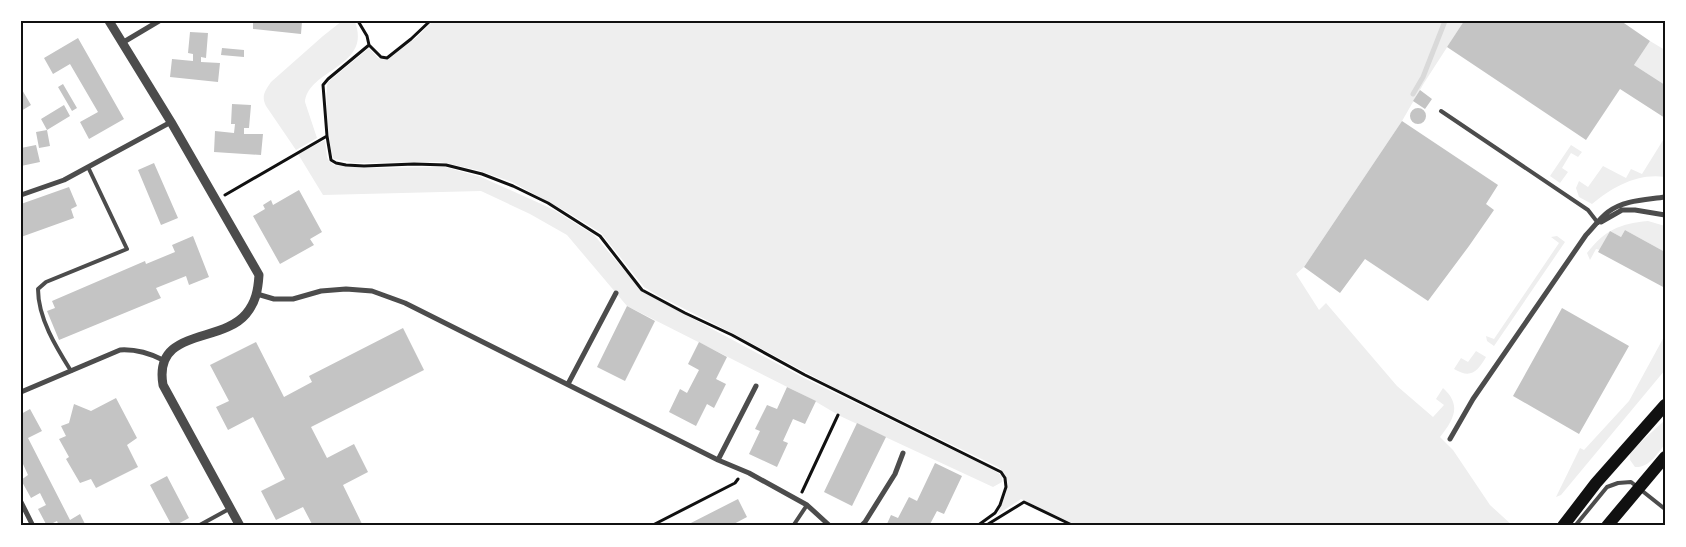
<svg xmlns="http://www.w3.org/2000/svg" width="1686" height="547" font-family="'DejaVu Sans',sans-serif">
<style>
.green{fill:#eee}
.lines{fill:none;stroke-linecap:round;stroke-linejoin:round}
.stream{stroke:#d9d9d9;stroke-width:5}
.building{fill:#c4c4c4}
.path{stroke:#111;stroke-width:3}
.service{stroke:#4c4c4c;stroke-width:4}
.minor{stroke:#4c4c4c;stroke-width:5}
.tertiary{stroke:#4c4c4c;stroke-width:9}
.primary{stroke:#111;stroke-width:12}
.neatline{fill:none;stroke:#111;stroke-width:2}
</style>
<rect width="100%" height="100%" fill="#fff"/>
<!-- green -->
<path class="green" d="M 342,21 L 355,22 C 372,67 308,69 305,102 L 317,138 L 296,150 L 266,106 C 261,96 265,91 271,82 L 323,36 Z
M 433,21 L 1464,21 L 1424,83 L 1402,121 L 1304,267 L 1296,274 L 1319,310 L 1326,303 L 1397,386 L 1433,417 L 1444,405 L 1436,399 L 1443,388 C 1462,405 1454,419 1440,437 L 1453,450 L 1490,505 L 1513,526 L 1078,526 L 1021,499 L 998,514 C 1004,496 1016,482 998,467 L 835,388 L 736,335 L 659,296 L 644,287 L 601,233 L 567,212 L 512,182 L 477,170 L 440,162 L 355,163 L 334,159 C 329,150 324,92 328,82 L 369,48 L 378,58 L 387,60 L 417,37 Z
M 1650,41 L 1665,50 L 1665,85 L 1634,65 Z
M 1665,137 L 1665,177 C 1637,173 1613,187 1592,204 L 1579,197 L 1576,188 L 1579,181 L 1588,187 L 1603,166 L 1626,178 L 1631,169 L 1642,174 Z
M 325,140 L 327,157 L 329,161 L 334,165 L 365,168 L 445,167 L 481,177 L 539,203 L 554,210 L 594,235 L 643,292 L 804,378 L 994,470 L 1002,476 L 1002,482 L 993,487 L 840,416 L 813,400 L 627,306 L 567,235 L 530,214 L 481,191 L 323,195 L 298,154 Z
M 1571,145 L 1582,152 L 1578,157 L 1571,153 L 1562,168 L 1568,172 L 1560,183 L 1550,176 Z
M 1648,221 L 1665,226 L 1665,252 L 1625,230 L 1621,237 L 1610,231 L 1600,250 L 1596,249 L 1590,260 L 1587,253 C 1605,230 1619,224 1648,221 Z
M 1557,236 L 1565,242 L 1494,346 L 1487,341 L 1486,336 L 1494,339 L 1559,243 L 1551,237 Z
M 1665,335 L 1665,370 L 1561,495 L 1556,497 L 1580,448 L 1584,450 L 1629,401 Z
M 1476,351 L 1486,357 C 1477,372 1471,379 1454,369 L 1461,358 L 1468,362 Z
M 1665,420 L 1665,444 C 1657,454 1649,468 1635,467 L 1630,460 L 1630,452 Z"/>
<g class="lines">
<!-- stream -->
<path class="stream" d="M 1413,94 L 1423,77 L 1445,21"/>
</g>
<!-- building -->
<path class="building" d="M 253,21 L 302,21 L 301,34 L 253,29 Z
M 1464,21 L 1621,21 L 1650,41 L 1634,65 L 1665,85 L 1665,118 L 1620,89 L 1586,140 L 1447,47 Z
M 190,32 L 208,33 L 206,58 L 201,57 L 201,62 L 220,63 L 218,82 L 170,77 L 172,59 L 193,61 L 193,54 L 188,53 Z
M 78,38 L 124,119 L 89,139 L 80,122 L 98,112 L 70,64 L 53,74 L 44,58 Z
M 222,48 L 244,50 L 244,57 L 221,55 Z
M 63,84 L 77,108 L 72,111 L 58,87 Z
M 21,88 L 31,105 L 21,111 Z
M 1420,90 L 1432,99 L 1425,109 L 1413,101 Z
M 232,104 L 251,105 L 249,128 L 244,128 L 244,134 L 263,134 L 261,155 L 214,152 L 215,131 L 234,133 L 235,124 L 231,124 Z
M 64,105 L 70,116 L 47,130 L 41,119 Z
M1410 116a8 8 0 1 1 16 0a8 8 0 1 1-16 0Z
M 1402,121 L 1498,185 L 1486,204 L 1494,210 L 1469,246 L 1428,301 L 1365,259 L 1340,293 L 1304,267 Z
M 47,130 L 50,146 L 39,148 L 36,132 Z
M 36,145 L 40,162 L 21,166 L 21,148 Z
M 154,163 L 178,218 L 161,225 L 138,170 Z
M 69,187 L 77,206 L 71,209 L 74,218 L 21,237 L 21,204 Z
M 299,190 L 322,232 L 310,239 L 314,245 L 280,264 L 253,216 L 265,209 L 263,205 L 271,200 L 273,205 Z
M 1625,230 L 1665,252 L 1665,288 L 1598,252 L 1610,231 L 1621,237 Z
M 193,236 L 209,277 L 189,285 L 186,276 L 156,288 L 161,298 L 59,340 L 47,311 L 55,308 L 52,301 L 145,261 L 146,264 L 175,252 L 172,245 Z
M 627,306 L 655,321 L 625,381 L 597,367 Z
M 1562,308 L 1629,346 L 1579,434 L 1513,396 Z
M 403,328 L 424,370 L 311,427 L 327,458 L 354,444 L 368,472 L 343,485 L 363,526 L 313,526 L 303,507 L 276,520 L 261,491 L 285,479 L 253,417 L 228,430 L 216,407 L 229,401 L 210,365 L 256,342 L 284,397 L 312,382 L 309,376 Z
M 699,342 L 727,357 L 716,379 L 726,384 L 714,408 L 707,404 L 696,426 L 669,412 L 680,389 L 687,393 L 699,370 L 688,364 Z
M 787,387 L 816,401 L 805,424 L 793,419 L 783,441 L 788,443 L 777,467 L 749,454 L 760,431 L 755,429 L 767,405 L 777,409 Z
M 116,398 L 137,438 L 127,445 L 138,467 L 96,488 L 91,479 L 80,483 L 66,459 L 69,457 L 59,439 L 66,436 L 61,426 L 69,423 L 74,404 L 91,411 Z
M 30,409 L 42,431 L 28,438 L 70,520 L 80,514 L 86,526 L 59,526 L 57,521 L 47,526 L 38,509 L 46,505 L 40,493 L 31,498 L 21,480 L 28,475 L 23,464 L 21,465 L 21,414 Z
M 857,423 L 886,437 L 852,506 L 824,492 Z
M 935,463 L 962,476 L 944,514 L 937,511 L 929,526 L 886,526 L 891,515 L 898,518 L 909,497 L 917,501 Z
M 167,476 L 189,518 L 174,526 L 172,526 L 150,485 Z
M 738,499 L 747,517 L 730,526 L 685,526 Z"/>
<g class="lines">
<!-- path -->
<path class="path" d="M 369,45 L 381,57 L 387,58 L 411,39 L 430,21
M 327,136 L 323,85 L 328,79 L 369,45 L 367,36 L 358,21
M 225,195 L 327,136 L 331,160 L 336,163 L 346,165 L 364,166 L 414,164 L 446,165 L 482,174 L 513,186 L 548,203 L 600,236 L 642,290 L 685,313 L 732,335 L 805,375 L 1001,472 L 1005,478 L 1006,487 L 1000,505 L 995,513 L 977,526
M 802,492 L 838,415
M 651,526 L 735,483 L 738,479
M 985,526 L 1024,502 L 1074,526"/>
<!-- service -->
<path class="service" d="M 1441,111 L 1588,210 L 1598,223
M 71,371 C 56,347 38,318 38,289 L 46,282 L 127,249 L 88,167
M 198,526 L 229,509
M 793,526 L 807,505
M 1575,526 L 1607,487 L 1618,483 L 1631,482 L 1665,509"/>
<!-- minor -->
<path class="minor" d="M 122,43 L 159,21
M 21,195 L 64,180 L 171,122
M 1601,222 L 1622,210 L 1635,210 L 1665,215
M 257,294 L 274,299 L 293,299 L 321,291 L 346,289 L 372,291 L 405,303 L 718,460 L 749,473 L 807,505 L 830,526
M 568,384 L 616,293
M 21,392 L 120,350 C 136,349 149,353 163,360
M 1450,439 L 1473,399 L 1586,235 C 1593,228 1600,218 1608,212 C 1624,200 1645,200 1665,197
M 718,460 L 756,386
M 21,502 L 33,526
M 861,526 L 865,522 L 895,474 L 903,453"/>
<!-- tertiary -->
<path class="tertiary" d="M 109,21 L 171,122 L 259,275 C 258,290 256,302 246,314 C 221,344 153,328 163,385 L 240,526"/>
<!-- primary -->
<path class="primary" d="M 1563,526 L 1596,483 L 1665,405
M 1607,526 L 1665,457"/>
</g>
<!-- border -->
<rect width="1686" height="547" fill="none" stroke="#ffffff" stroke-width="45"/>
<rect x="22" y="22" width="1642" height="502" class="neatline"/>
</svg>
